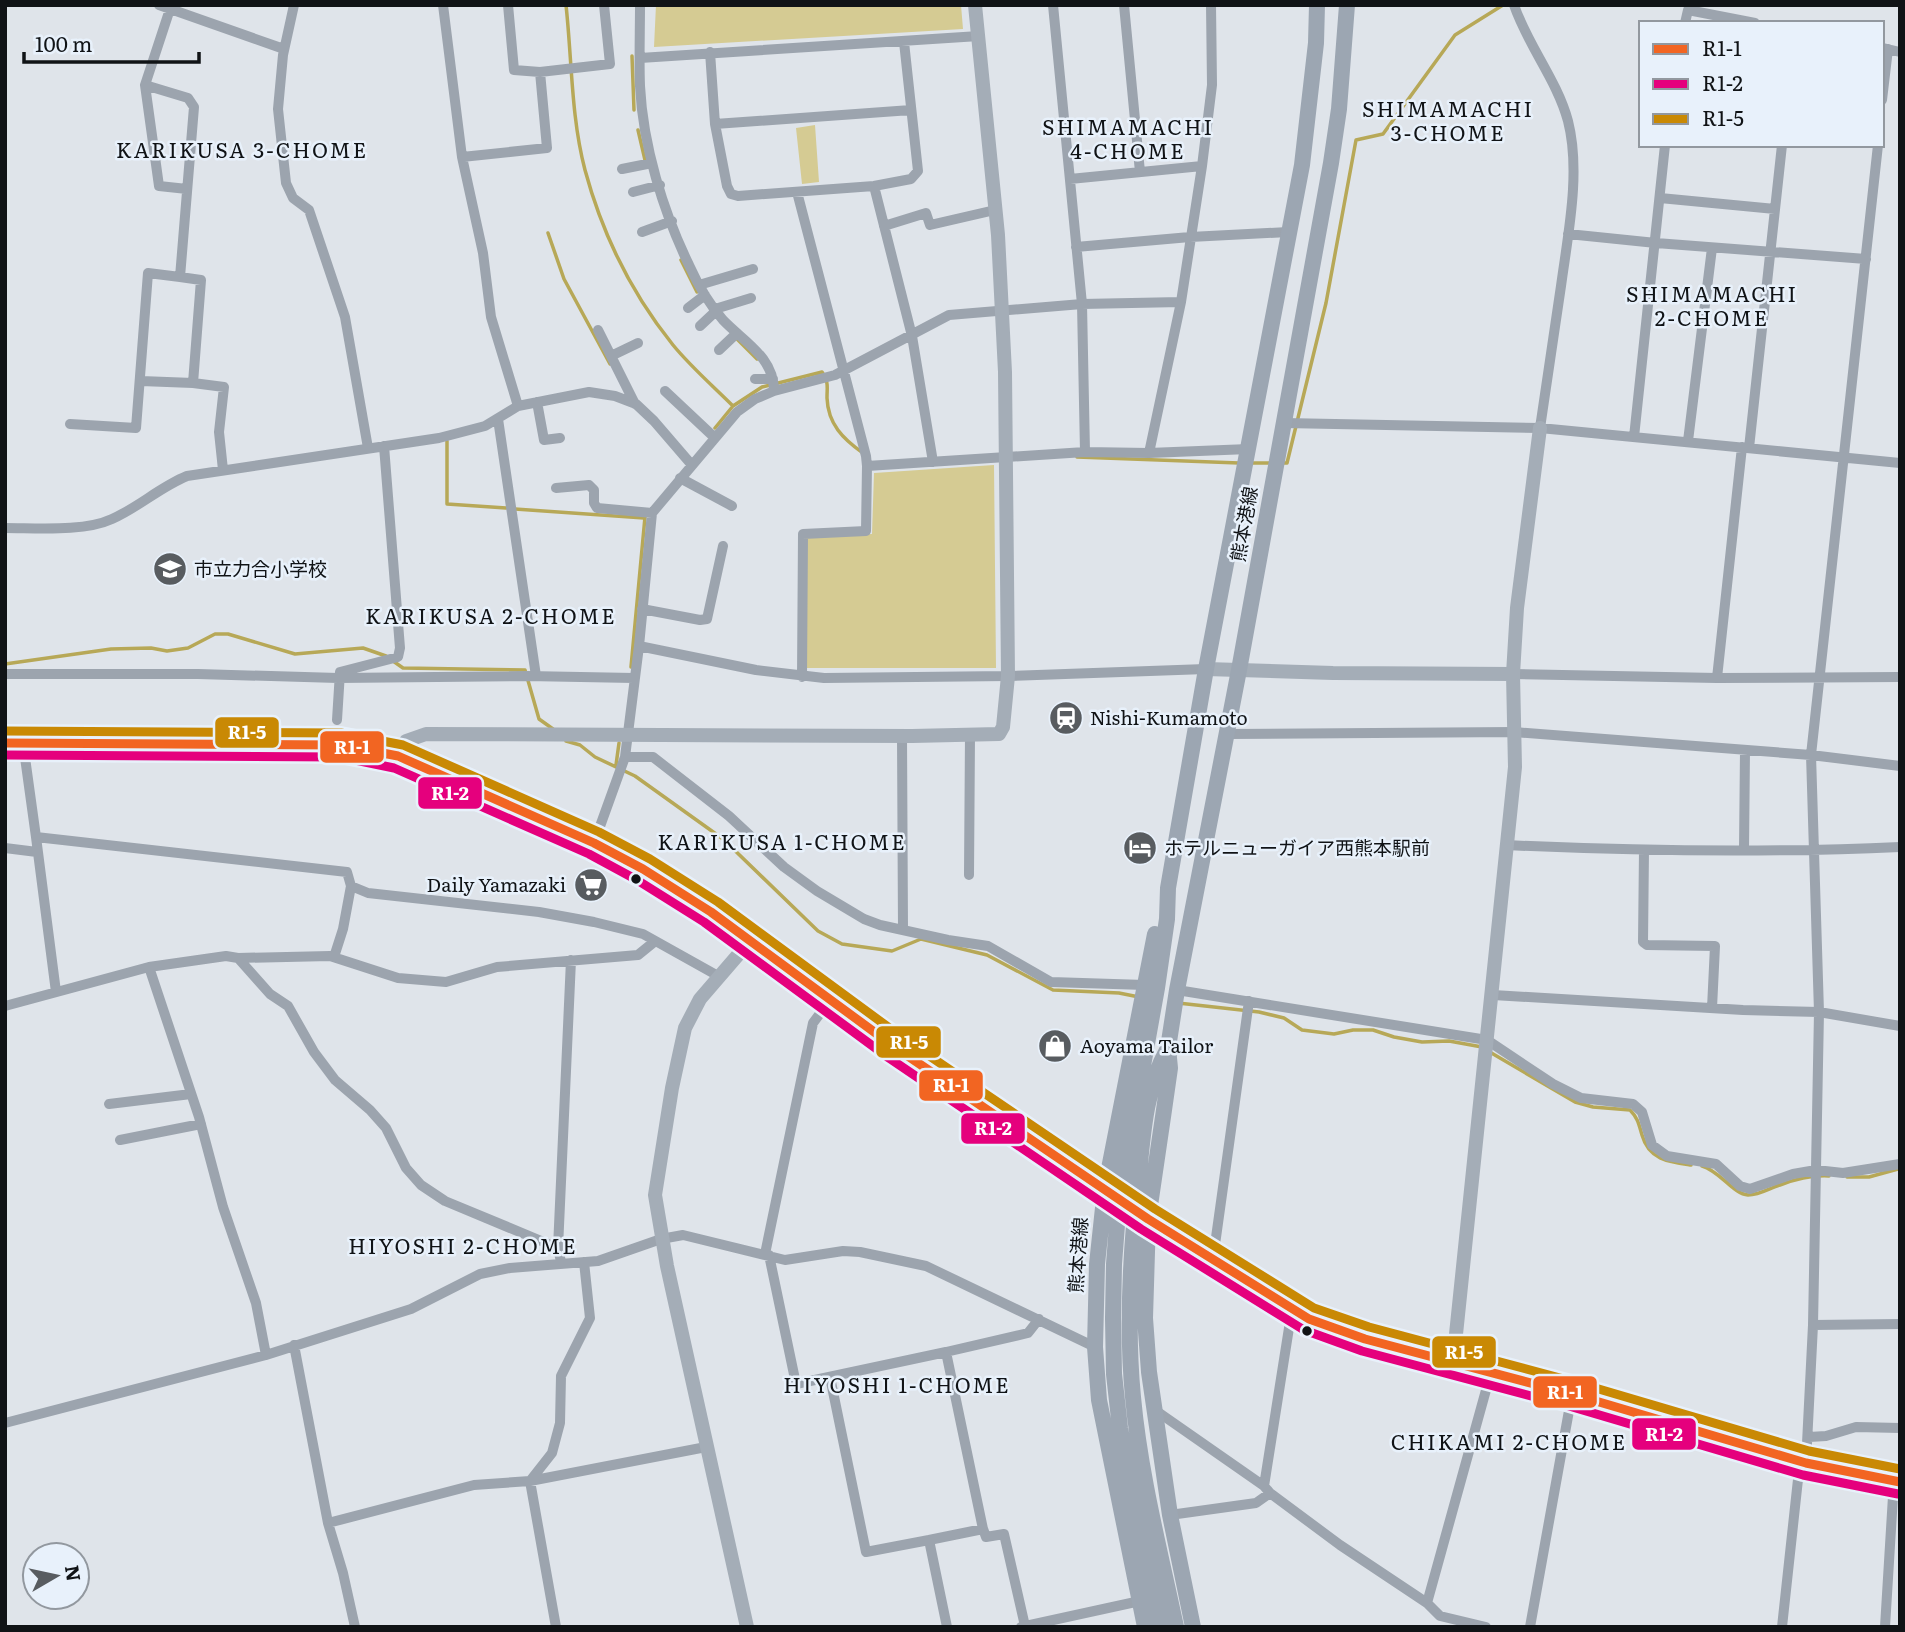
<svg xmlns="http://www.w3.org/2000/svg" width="1905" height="1632" font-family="Literata,'Noto Sans JP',serif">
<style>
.green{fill:#d5cb93}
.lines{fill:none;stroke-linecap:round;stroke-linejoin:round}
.stream{stroke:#b7a857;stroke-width:3.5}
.street{stroke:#9ca4ae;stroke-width:10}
.secondary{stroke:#a4adb7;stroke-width:14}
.primary{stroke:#9ca6b2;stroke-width:16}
.bus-1-casing{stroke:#e8f1fb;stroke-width:14}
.bus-2-casing{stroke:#e8f1fb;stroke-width:14}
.bus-3-casing{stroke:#e8f1fb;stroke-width:14}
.bus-1{stroke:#f26522;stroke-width:9}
.bus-2{stroke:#e5007d;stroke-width:9}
.bus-3{stroke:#c98904;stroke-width:9}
.bus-dot{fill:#101316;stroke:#e8f1fb;stroke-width:2.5}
.labels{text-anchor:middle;stroke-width:5;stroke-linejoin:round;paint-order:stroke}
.street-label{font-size:19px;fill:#101316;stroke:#e8f1fb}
.poi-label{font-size:19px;fill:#101316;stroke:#e8f1fb;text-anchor:start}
.neighbourhood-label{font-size:21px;letter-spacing:2px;fill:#101316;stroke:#e8f1fb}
.line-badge{stroke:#e8f1fb;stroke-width:2.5}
.badge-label{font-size:19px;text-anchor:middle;font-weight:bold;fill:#fff}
</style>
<rect width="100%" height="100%" fill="#dfe4ea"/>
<!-- green -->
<path class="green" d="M 656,5 L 961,5 L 963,29 L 654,47 Z
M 815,125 L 819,182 L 802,184 L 796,128 Z
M 994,465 L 996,668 L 807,668 L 805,536 L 872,534 L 874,473 Z"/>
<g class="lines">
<!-- stream -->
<path class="stream" d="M 566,5 C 572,60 571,117 585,170 C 602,233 632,294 673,345 C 691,367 713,386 733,406 L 762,387 L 822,372 C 829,383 827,386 827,398 C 828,424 843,439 863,453
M 632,56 L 634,110
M 638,130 L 645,160
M 548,233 L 564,279 L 610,364
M 681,260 L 697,292
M 736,338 L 757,359
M 715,428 L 733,406
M 447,441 L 447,504 L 506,508
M 1077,457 L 1239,463
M 1253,463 L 1273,463
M 1280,463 L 1287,463 L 1326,303 L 1356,140 L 1383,134 L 1455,35 L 1503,5
M 515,509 L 644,518
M 393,661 L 403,668 L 525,670 L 539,719 L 553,729
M 5,664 L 111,649 L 151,648 L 167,651 L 188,648 L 215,634 L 228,634 L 295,654 L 363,648 L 386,656
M 631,667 L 645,517
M 566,741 L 580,745 L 595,757 L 635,776 L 723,839 L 818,931 L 842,944 L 892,951 L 921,939 L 987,955 L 1053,990 L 1119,993 L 1139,997
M 616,765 L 619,743
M 1178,1003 L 1259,1012 L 1284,1018 L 1302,1030 L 1334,1034 L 1353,1030 L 1373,1030 L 1394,1037 L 1422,1042 L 1449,1041 L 1482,1047
M 1488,1051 L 1575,1102 L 1593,1107 L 1630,1110 C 1638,1118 1639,1125 1642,1135 C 1649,1160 1669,1162 1691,1165
M 1702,1166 C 1720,1171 1733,1194 1748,1195 C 1760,1195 1770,1188 1780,1185 C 1796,1179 1812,1175 1829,1176
M 1847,1177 L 1869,1177 L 1898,1169"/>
<!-- street -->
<path class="street" d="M 159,5 L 284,49
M 294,5 L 283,55 L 278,109 L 286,183 L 293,198 L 309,210 L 345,317 L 368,448
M 443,5 L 462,157 L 483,253 L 491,317 L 518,406
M 508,5 L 514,70 L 540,72 L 610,64 L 604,5
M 640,5 C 640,32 639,59 640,86 C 643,146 663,211 689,265 C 698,285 709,304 723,320 C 744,342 774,357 774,391
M 1053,5 L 1082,304 L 1085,452
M 1124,5 L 1140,172
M 1514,5 C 1528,46 1557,80 1568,121 C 1581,172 1568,234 1561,286 C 1554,333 1547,381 1540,428
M 170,9 L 145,85 L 159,186 L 187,189
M 1685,23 L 1688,10 L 1755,23
M 1883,48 L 1900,52
M 710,52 L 715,124 L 727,186 L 731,194 L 738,196 L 874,186 L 911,179 L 918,171 L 904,42
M 640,58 L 979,36
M 145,85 L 188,98 L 194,107 L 180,277 L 201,280 L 193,383
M 1882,100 L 1888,49
M 715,124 L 911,110
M 462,157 L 547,148 L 540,72
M 622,169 L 652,163
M 1070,179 L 1202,166
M 874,186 L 912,336 L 933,462
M 633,192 L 660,185
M 797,192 L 866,456 L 867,466 L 866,531 L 803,534 L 802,677
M 1660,198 L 1775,209
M 884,226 L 926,213 L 930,225 L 995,210
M 642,232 L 672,221
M 1568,234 L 1656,243 L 1866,259
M 1076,247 L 1190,237 L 1288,232
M 699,285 L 753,269
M 688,308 L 705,295
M 715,309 L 751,298
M 700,326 L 716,311
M 598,330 L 635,404
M 719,350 L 737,333
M 611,356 L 638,343
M 755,379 L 773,379
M 141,381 L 193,383 L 224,387 L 219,432 L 223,470
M 665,391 L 714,437
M 537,402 L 544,440 L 560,438
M 498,419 L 536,676
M 1284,423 L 1540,428 L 1900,463
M 70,424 L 136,428 L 148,273 L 180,277
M 1634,437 L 1665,145
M 1688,441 L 1712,248
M 1749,448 L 1782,145
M 1149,453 L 1181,302 L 1202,166 L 1212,85 L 1211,5
M 867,466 L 1085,452 L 1149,453 L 1249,449
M 680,478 L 732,506
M 556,488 L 589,485 L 594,490 L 594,503 L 597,508 L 652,513
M 5,528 C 37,528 84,532 112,519 C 139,507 160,487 187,476 L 439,438 L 485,426 L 518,406 L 589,392 L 615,396 L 636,404 L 654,421 L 691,464
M 642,609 L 700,620 L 707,619 L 723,546
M 639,646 L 756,670 L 824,678 L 1008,676 L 1206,669
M 5,674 L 198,674 L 338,678 L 527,676 L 634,678
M 1513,674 L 1717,678 L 1900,677
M 1717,678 L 1742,447
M 337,720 L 340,672 L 398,657 L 400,648 L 384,446
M 1227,734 L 1514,732 L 1811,755 L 1900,766
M 902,736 L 903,929
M 5,743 L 23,743 L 36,837
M 625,757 L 653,757 L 729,816 L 784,867 L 817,891 L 864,919 L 880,925 L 948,940 L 988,946 L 1051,982 L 1145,985
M 594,843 L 625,757 L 639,646 L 652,513 L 737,412 L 755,399 L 774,391 L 835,375 L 949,315 L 1082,304 L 1181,302
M 1506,845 C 1637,851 1769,853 1900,847
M 5,848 L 37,852
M 1644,850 L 1643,942 L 1647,945 L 1715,946 L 1712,1008
M 1744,850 L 1745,750
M 969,875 L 970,735
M 334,957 L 343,929 L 351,886
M 238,958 L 270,994 L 288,1006 L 314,1052 L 335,1080 L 370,1110 L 386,1128 L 406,1168 L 421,1185 L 445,1201 L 558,1248
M 149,967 L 199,1117 L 223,1207 L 256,1303 L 266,1355
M 1177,990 L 1487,1040 L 1553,1084 L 1581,1098 L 1633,1104 L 1642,1112 L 1652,1145 L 1667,1156 L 1716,1164 L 1740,1186 L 1750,1189 L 1793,1174 L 1816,1170 L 1843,1173 L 1900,1164
M 56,992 L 36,837 L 347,872 L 351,886 L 368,893 L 539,912 L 594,922 L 643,934 L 720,977
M 1493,995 L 1743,1010 L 1819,1012 L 1900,1026
M 5,1006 L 149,967 L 226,956 L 238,958 L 330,956 L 398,978 L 446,982 L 497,967 L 638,955 L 654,942
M 109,1104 L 191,1094
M 120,1140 L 201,1124
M 765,1254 L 813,1023 L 830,1000
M 769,1255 L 796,1384 L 946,1352
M 1213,1259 L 1249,1001
M 561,1262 L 558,1248 L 571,960
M 1813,1325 L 1900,1324
M 294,1345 L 328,1523 L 343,1573 L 355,1627
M 830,1377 L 866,1552 L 929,1540
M 1155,1410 L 1264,1486 L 1270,1493 L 1340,1545 L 1427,1603 L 1440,1616 L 1486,1627
M 5,1423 L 266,1355 L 411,1309 L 480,1274 L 510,1268 L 598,1261 L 661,1239 L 683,1235 L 785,1260 L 843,1251 L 860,1252 L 926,1266 L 1095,1347
M 1809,1437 L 1826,1436 L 1856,1427 L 1900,1428
M 1806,1463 L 1813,1325 L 1819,1012 L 1811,755 L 1878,145
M 1264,1486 L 1292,1309
M 1170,1515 L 1256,1503 L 1270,1493
M 328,1523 L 474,1485 L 530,1481 L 706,1447
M 982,1526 L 986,1537 L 1004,1534 L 1025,1626
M 1427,1603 L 1491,1372
M 556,1627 L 530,1481 L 552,1453 L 560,1423 L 561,1376 L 590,1318 L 584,1262
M 947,1627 L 929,1540 L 983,1529 L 946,1352 L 1028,1333 L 1039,1319
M 1021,1627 L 1140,1601
M 1530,1627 L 1572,1394
M 1782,1627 L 1800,1461
M 1885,1627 L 1894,1480"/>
<!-- secondary -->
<path class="secondary" d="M 1206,669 L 1333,673 L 1513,674
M 23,743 L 341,745 L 398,756 L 594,843 L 643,869 L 711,912 L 896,1048 L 1114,1195
M 398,756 L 406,741 L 426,734 L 912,736 L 999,734 L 1003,727 L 1008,676 L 1005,372 L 998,235 L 975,5
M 1142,1214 L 1248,1283 L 1309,1319 L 1365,1339 L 1572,1394 L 1806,1463 L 1900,1482
M 1453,1363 L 1515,767 L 1513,674 L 1517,608 L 1540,428
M 747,1627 L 667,1266 L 655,1195 L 672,1088 L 685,1028 L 700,999 L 750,941"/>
<!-- primary -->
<path class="primary" d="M 1167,1050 C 1146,1088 1143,1131 1139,1174 C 1131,1245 1126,1325 1133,1397 C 1140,1474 1160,1551 1176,1627
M 1145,1627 L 1099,1400 L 1095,1347 L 1097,1264 L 1105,1189 L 1155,934
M 1160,1627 L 1120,1428 L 1114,1374 L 1113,1318 L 1114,1264 L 1119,1199 L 1157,988 L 1167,919 L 1168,888 L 1206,669 L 1302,165 L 1316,43 L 1317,5
M 1193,1627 L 1170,1515 L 1149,1372 L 1145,1318 L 1148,1219 L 1164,1110 L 1170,1068 L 1168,1048 L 1177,990 L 1239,670 L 1331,163 L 1339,109 L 1347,5"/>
<!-- bus-1 casing -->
<g class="bus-1-casing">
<path id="bus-1" d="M 5,743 L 341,745 L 398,756 L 594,843 L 643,869 L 711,912 L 896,1048 L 1148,1219 L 1309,1319 L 1365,1339 L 1572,1394 L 1806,1463 L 1900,1482"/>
</g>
<!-- bus-2 casing -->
<g class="bus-2-casing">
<path id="bus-2" d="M 5,755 L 340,757 L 394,768 L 589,854 L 637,880 L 704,922 L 889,1058 L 1141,1229 L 1304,1330 L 1362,1351 L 1569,1406 L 1803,1475 L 1898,1494"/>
</g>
<!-- bus-3 casing -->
<g class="bus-3-casing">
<path id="bus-3" d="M 5,731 L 341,733 L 403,745 L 599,832 L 650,859 L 718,902 L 903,1038 L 1155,1209 L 1314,1308 L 1369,1327 L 1575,1382 L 1809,1451 L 1900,1469"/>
</g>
<!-- bus-1 -->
<use href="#bus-1" class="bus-1"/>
<!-- bus-2 -->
<use href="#bus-2" class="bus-2"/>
<!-- bus-3 -->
<use href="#bus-3" class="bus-3"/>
</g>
<!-- icons -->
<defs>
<g id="school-disc" transform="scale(1.75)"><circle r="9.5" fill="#585c60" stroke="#e8f1fb"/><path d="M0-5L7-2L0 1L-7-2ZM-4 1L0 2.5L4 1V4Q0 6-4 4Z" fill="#fff"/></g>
<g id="station-disc" transform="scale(1.75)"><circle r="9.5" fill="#585c60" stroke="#e8f1fb"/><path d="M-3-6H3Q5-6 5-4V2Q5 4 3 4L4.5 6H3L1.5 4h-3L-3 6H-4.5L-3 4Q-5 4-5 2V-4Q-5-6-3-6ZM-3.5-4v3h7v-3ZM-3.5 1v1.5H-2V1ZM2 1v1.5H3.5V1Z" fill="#fff"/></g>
<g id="hotel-disc" transform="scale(1.75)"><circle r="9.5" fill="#585c60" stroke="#e8f1fb"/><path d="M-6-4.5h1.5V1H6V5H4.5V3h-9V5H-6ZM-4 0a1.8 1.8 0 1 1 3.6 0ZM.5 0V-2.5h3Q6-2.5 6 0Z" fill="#fff"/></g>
<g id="supermarket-disc" transform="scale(1.75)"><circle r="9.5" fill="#585c60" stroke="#e8f1fb"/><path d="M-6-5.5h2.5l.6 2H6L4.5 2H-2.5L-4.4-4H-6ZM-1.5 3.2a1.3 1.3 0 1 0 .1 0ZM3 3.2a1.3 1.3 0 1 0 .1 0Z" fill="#fff"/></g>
<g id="shop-disc" transform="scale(1.75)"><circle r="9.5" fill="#585c60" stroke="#e8f1fb"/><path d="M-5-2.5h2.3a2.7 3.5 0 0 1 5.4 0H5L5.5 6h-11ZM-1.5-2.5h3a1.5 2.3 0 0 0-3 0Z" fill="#fff"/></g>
</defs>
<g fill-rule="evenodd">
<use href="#school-disc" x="170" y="569"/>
<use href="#station-disc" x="1066" y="718"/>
<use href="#hotel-disc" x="1140" y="848"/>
<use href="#supermarket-disc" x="591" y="885"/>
<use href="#shop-disc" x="1055" y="1046"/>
</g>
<!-- markers -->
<g class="bus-dot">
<circle cx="636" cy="879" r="6"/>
<circle cx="1307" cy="1331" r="6"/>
</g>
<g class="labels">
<!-- street labels -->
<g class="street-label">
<text transform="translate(1244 524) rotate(-80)" y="7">熊本港線</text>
<text transform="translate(1078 1255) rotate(-86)" y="7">熊本港線</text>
</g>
<!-- poi labels -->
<g class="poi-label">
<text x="194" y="576">市立力合小学校</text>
<text x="1090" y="725">Nishi-Kumamoto</text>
<text x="1164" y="855">ホテルニューガイア西熊本駅前</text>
<text x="566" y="892" text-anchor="end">Daily Yamazaki</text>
<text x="1080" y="1053">Aoyama Tailor</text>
</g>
<!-- neighbourhood labels -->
<g class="neighbourhood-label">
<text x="1448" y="117">SHIMAMACHI<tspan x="1448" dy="24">3-CHOME</tspan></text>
<text x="1128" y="135">SHIMAMACHI<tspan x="1128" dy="24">4-CHOME</tspan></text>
<text x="242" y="158">KARIKUSA 3-CHOME</text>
<text x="1712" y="302">SHIMAMACHI<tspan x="1712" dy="24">2-CHOME</tspan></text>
<text x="491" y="624">KARIKUSA 2-CHOME</text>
<text x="782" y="850">KARIKUSA 1-CHOME</text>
<text x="463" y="1254">HIYOSHI 2-CHOME</text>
<text x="897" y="1393">HIYOSHI 1-CHOME</text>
<text x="1509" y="1450">CHIKAMI 2-CHOME</text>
</g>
</g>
<g class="line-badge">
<rect x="214" y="716" width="66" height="33" rx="7" fill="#c98904"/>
<rect x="319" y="730" width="66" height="34" rx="7" fill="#f26522"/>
<rect x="417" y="776" width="66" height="34" rx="7" fill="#e5007d"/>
<rect x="875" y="1025" width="67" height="34" rx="7" fill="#c98904"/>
<rect x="918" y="1069" width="66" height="33" rx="7" fill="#f26522"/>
<rect x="960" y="1112" width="66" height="33" rx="7" fill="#e5007d"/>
<rect x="1431" y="1335" width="66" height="34" rx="7" fill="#c98904"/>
<rect x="1532" y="1375" width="66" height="34" rx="7" fill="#f26522"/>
<rect x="1631" y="1417" width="66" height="34" rx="7" fill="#e5007d"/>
</g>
<g class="badge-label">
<text x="247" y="739">R1-5</text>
<text x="352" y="754">R1-1</text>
<text x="450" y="800">R1-2</text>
<text x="909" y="1049">R1-5</text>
<text x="951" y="1092">R1-1</text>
<text x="993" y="1135">R1-2</text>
<text x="1464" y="1359">R1-5</text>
<text x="1565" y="1399">R1-1</text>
<text x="1664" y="1441">R1-2</text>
</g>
<!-- border -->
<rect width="1905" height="1632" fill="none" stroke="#101316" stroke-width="14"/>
<!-- legend -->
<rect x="1639" y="21" width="245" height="126" fill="#e8f1fb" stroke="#92989f" stroke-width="2"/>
<rect x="1653" y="44" width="35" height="10" fill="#f26522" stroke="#92989f" stroke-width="2"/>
<text x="1702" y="56" font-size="21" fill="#101316">R1-1</text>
<rect x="1653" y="79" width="35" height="10" fill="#e5007d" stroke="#92989f" stroke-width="2"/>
<text x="1702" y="91" font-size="21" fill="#101316">R1-2</text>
<rect x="1653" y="114" width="35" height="10" fill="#c98904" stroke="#92989f" stroke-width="2"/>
<text x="1702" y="126" font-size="21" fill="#101316">R1-5</text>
<!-- north arrow -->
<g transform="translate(56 1576) rotate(81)"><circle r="33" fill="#e8f1fb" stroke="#92989f" stroke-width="2"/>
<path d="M0-5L12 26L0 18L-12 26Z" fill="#585c60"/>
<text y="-10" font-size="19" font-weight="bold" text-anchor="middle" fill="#101316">N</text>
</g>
<!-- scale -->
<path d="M24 52v10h175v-10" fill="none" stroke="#101316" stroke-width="3.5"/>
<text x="35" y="52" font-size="21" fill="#101316" stroke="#e8f1fb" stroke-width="5" paint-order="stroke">100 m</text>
</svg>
